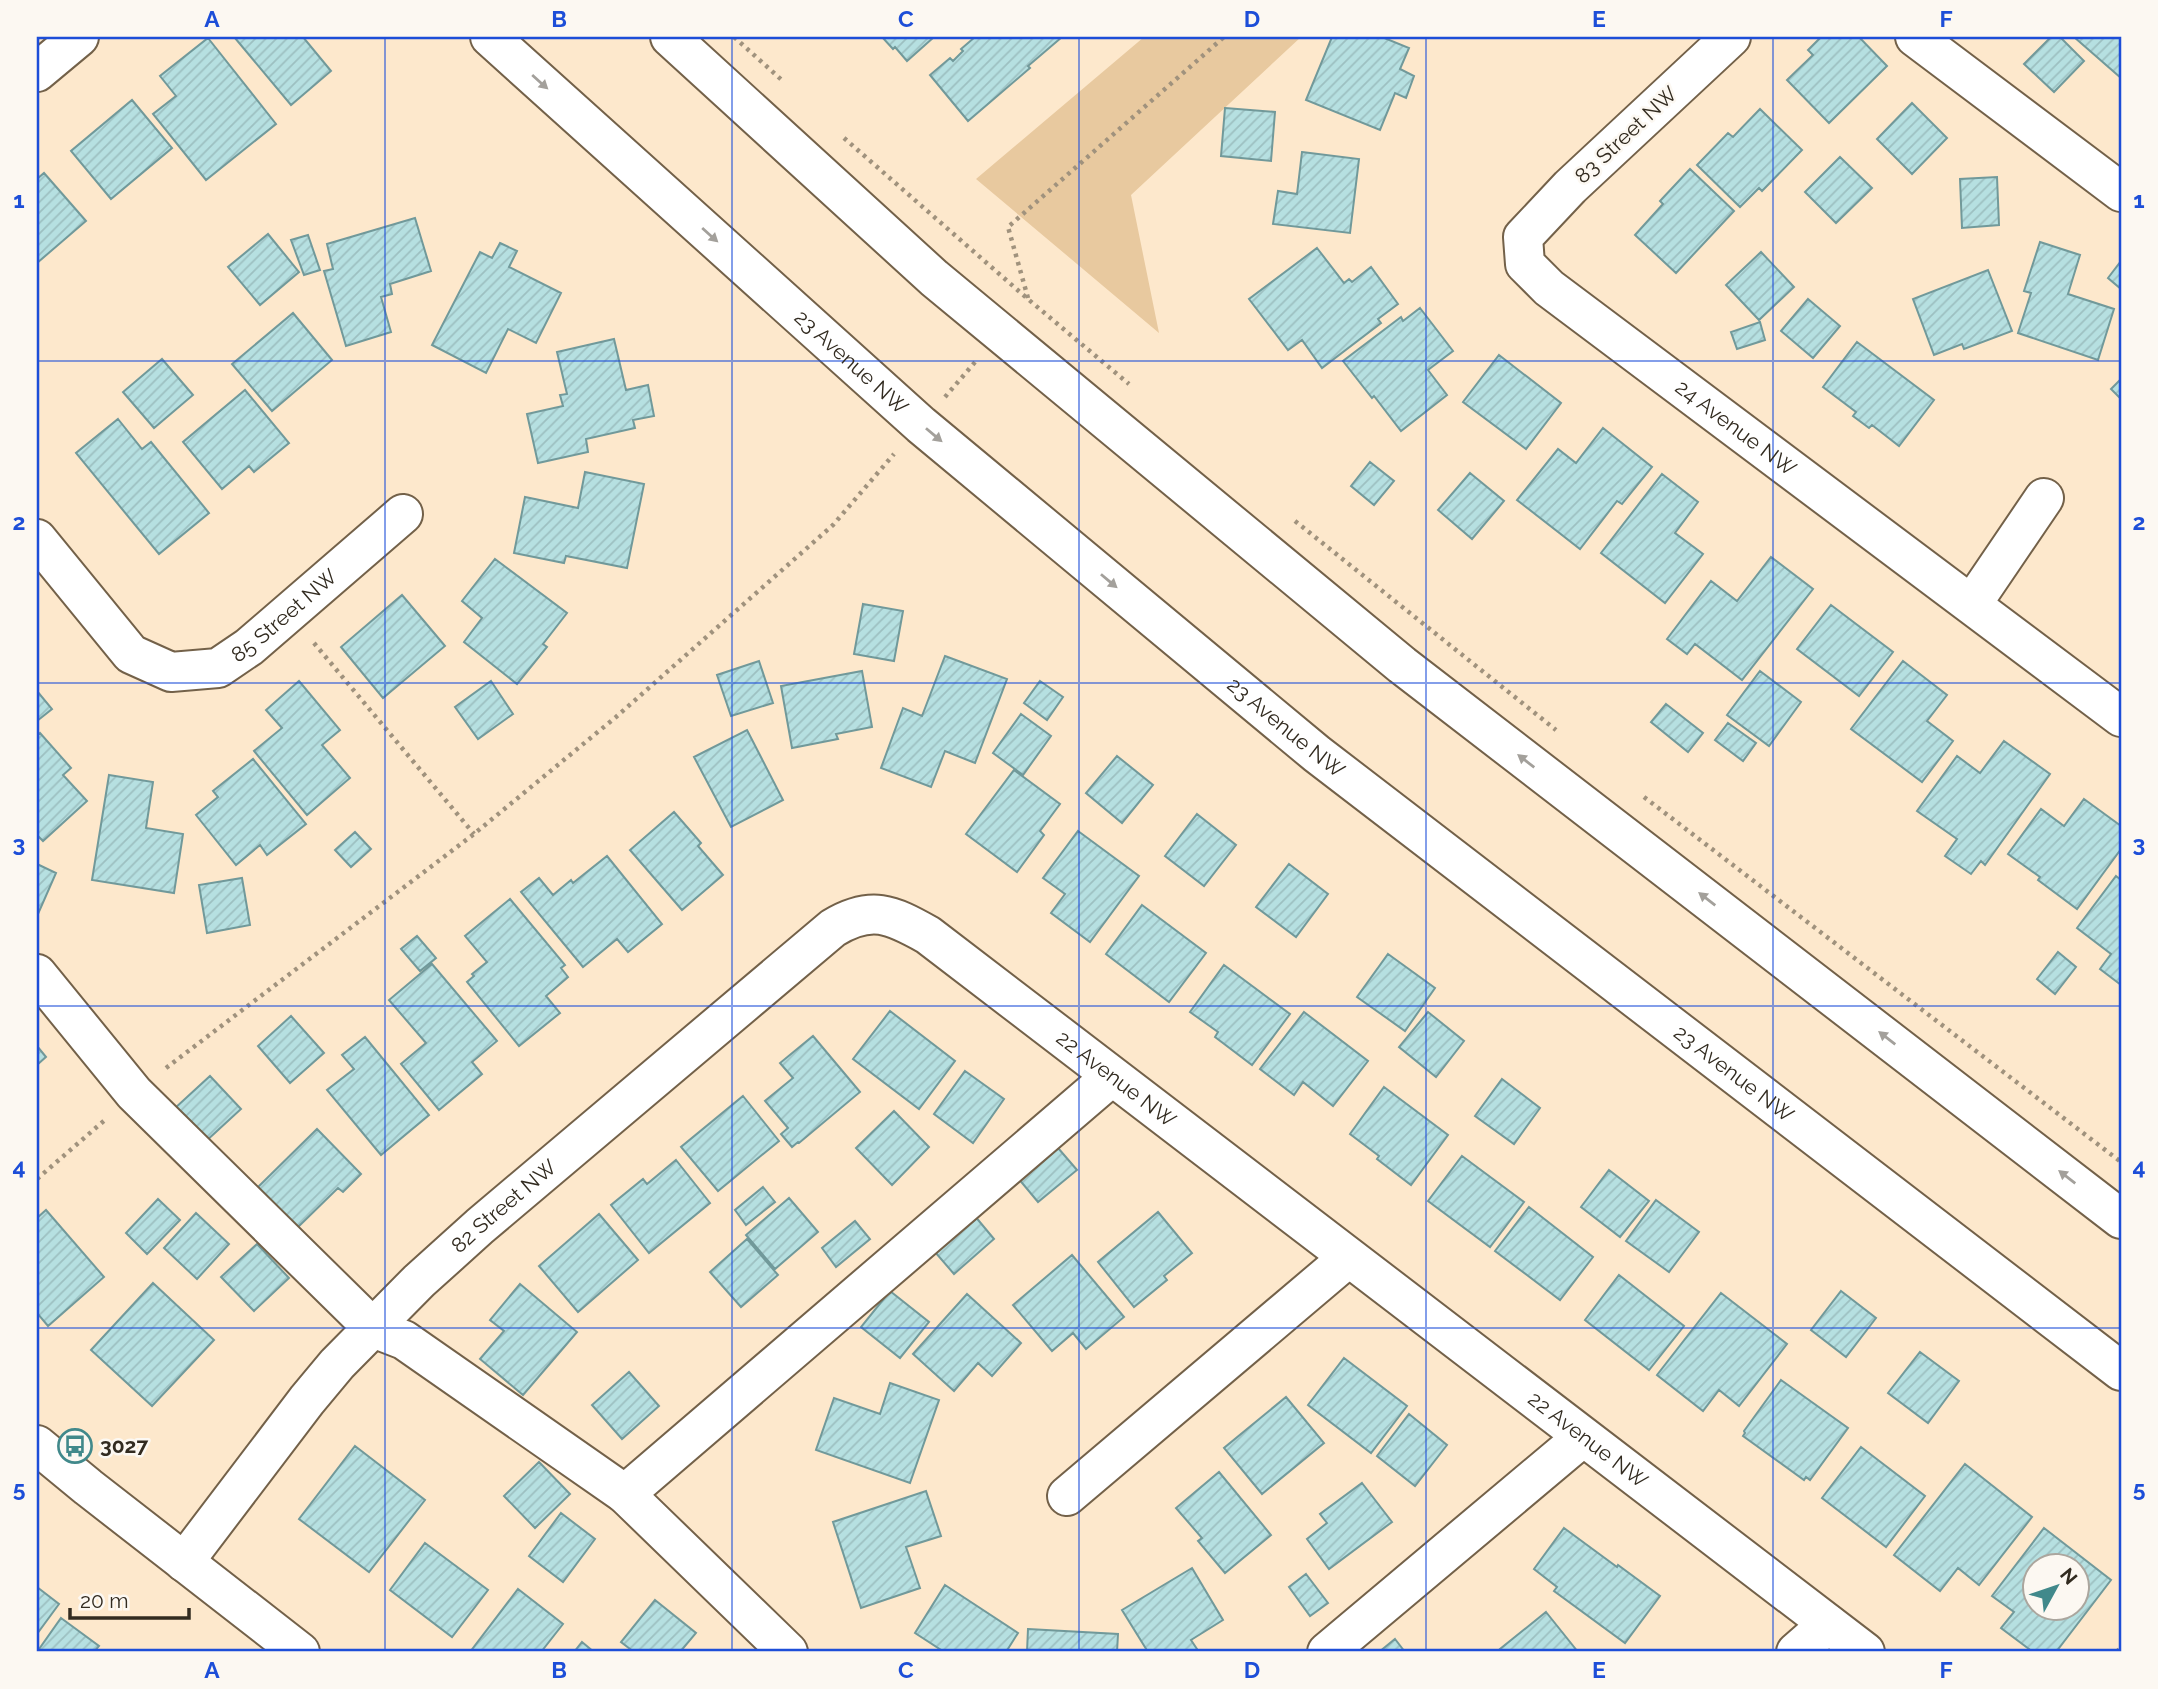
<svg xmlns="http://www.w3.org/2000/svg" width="2158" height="1689" font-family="Raleway,sans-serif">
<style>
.green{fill:#e8c99f}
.building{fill:url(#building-hatch);stroke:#71999a;stroke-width:2;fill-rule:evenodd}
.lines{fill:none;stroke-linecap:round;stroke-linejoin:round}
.minor-casing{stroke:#736149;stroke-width:42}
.major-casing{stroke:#736149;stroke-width:42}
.path{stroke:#a0927d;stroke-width:4.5;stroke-dasharray:3.5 5;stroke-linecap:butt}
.minor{stroke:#fff;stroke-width:38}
.major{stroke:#fff;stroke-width:38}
.oneway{fill:#a3a09b}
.grid{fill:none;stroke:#1d4ed8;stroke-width:2;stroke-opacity:0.55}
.labels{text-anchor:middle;stroke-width:5;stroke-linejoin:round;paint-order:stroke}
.street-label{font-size:21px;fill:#322b20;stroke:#fcf8f2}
.poi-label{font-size:21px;font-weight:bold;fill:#322b20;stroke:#fcf8f2;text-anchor:start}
.neatline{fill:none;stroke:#1d4ed8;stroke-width:2.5}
.grid-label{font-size:23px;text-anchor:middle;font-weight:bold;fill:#1d4ed8}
</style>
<defs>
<pattern id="building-hatch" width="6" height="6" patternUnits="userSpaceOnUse" patternTransform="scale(1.75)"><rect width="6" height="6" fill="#b6e0e1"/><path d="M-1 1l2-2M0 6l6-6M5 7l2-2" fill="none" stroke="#9dc0c1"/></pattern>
</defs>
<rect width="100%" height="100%" fill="#fde8cc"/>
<!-- green -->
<path class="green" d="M 1144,37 L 1301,37 L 1131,195 L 1159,333 L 976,179 Z"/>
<!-- building -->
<path class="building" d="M 237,37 L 303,37 L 331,71 L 291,105 L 235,38 Z
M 882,37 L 934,37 L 907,61 L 895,47 L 893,49 Z
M 975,37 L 1062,37 L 1028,66 L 1030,68 L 968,121 L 930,75 L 950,58 L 953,61 L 963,51 L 961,49 Z
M 1332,37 L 1382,37 L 1409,48 L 1400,69 L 1414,76 L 1406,98 L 1395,93 L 1380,130 L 1306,100 Z
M 1821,37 L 1859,37 L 1887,66 L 1829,123 L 1787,80 L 1813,55 L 1808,50 Z
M 2051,37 L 2060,37 L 2084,61 L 2054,92 L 2024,64 Z
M 2074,37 L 2121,37 L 2121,78 Z
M 208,38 L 276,124 L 206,180 L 153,114 L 176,96 L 160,76 Z
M 132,100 L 172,148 L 111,199 L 71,151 Z
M 1912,103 L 1947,138 L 1912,174 L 1877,139 Z
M 1225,108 L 1275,112 L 1271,161 L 1221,156 Z
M 1760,109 L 1802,150 L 1762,191 L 1759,188 L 1740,207 L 1697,165 L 1728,133 L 1733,137 Z
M 1302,152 L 1359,159 L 1350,233 L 1273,224 L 1278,191 L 1297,194 Z
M 1840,157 L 1872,188 L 1836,223 L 1805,192 Z
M 1690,169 L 1734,211 L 1676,273 L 1635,235 L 1663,204 L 1660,201 Z
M 44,173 L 86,221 L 37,263 L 37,179 Z
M 1997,177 L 1999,225 L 1962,228 L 1960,179 Z
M 415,218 L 431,271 L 390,284 L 392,294 L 381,297 L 391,332 L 346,346 L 324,271 L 333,269 L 327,244 Z
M 268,234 L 299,272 L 260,305 L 228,267 Z
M 308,235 L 320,270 L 304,275 L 291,240 Z
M 2040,242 L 2080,255 L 2068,294 L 2114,309 L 2098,360 L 2018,333 L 2031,293 L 2024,291 Z
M 500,243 L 517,251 L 509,267 L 561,293 L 536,343 L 508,329 L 486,373 L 432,345 L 480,252 L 492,258 Z
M 1317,248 L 1344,283 L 1349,279 L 1352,282 L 1371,267 L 1398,304 L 1378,319 L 1381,323 L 1322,368 L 1302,340 L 1288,350 L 1249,299 Z
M 1761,252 L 1794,287 L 1759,320 L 1726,285 Z
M 2121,261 L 2121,289 L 2108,278 Z
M 1988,270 L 2012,331 L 1964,349 L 1962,344 L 1934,355 L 1913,299 Z
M 1808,299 L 1840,326 L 1813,358 L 1781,331 Z
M 1420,308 L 1453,351 L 1428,370 L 1447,395 L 1401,431 L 1374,396 L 1372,398 L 1343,361 L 1401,317 L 1403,321 Z
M 293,313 L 332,360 L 272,411 L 232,364 Z
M 1760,322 L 1765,340 L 1737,349 L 1731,332 Z
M 614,339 L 626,390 L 648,385 L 654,416 L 633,420 L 635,428 L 586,439 L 588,452 L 538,463 L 527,414 L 563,406 L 560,395 L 567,394 L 557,352 Z
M 1857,342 L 1934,400 L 1899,446 L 1872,425 L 1869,428 L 1853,416 L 1856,412 L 1823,387 Z
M 1499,355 L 1561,403 L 1526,449 L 1463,402 Z
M 162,359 L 193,395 L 154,428 L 123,392 Z
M 2121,379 L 2121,399 L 2111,389 Z
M 245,390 L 289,443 L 254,472 L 249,466 L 222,489 L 183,442 Z
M 118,419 L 142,449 L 151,442 L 209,513 L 159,554 L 76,453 Z
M 1603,428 L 1652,467 L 1622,504 L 1617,501 L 1580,549 L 1517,500 L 1558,449 L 1576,463 Z
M 1370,462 L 1394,481 L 1374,505 L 1351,486 Z
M 585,472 L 644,484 L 627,568 L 566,556 L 564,563 L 514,553 L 525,497 L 578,508 Z
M 1470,473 L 1504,501 L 1472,539 L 1438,510 Z
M 1662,474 L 1698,502 L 1675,533 L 1703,554 L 1665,603 L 1601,553 Z
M 1771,557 L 1813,589 L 1742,680 L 1695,644 L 1687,654 L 1667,639 L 1711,581 L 1737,601 Z
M 495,559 L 567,613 L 543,644 L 547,647 L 517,684 L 464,642 L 482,618 L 462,601 Z
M 402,595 L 445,646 L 383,698 L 341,647 Z
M 863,604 L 903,611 L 894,661 L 854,654 Z
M 1831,605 L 1893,652 L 1859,696 L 1797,649 Z
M 945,656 L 1007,679 L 975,763 L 945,751 L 931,787 L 881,768 L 903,708 L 922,716 Z
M 759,661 L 773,703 L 731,716 L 717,675 Z
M 1903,661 L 1947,695 L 1927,721 L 1953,741 L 1922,782 L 1851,729 Z
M 862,671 L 872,727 L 836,734 L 838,739 L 792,748 L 781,686 Z
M 1760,671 L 1801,702 L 1769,746 L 1727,715 Z
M 299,681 L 340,730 L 322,745 L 350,778 L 307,815 L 254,751 L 282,728 L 266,710 Z
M 491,681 L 513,714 L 478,739 L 455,707 Z
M 1040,681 L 1063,697 L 1047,720 L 1024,703 Z
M 37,691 L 52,709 L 37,721 Z
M 1666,704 L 1703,733 L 1688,752 L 1651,722 Z
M 1021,714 L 1051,736 L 1023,775 L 993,753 Z
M 1728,723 L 1756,743 L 1743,761 L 1715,740 Z
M 747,730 L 783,800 L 731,827 L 694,757 Z
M 40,733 L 71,768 L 63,775 L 87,801 L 43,841 L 37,835 L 37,736 Z
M 2004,741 L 2050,774 L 1985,865 L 1981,861 L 1971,874 L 1945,856 L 1957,839 L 1917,811 L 1957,756 L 1980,773 Z
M 1117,756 L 1153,785 L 1122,823 L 1086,793 Z
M 253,759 L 306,824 L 267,855 L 260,845 L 236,865 L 196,815 L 218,797 L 213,791 Z
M 1014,770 L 1060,804 L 1040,831 L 1044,835 L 1017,872 L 966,834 Z
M 109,775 L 153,782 L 146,828 L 183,834 L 174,893 L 92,880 Z
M 2084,799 L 2121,826 L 2121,849 L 2077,909 L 2038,880 L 2040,877 L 2008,854 L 2041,809 L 2064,826 Z
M 674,812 L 701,843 L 698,846 L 723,875 L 682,910 L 630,850 Z
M 1197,814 L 1236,845 L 1204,886 L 1165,856 Z
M 1078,831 L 1139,876 L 1090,942 L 1051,913 L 1065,894 L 1043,878 Z
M 355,832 L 371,849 L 351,867 L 335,850 Z
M 607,856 L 662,924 L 628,952 L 617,939 L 583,967 L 521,892 L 539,878 L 553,895 L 571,880 L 573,883 Z
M 37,864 L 56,873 L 38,914 L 37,914 Z
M 1289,864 L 1328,894 L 1296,937 L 1256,907 Z
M 2116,876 L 2121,880 L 2121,985 L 2100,969 L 2111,954 L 2077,928 Z
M 242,878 L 250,925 L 207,933 L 199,885 Z
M 510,899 L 565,965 L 561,968 L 568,977 L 546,996 L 560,1013 L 519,1046 L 467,982 L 474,976 L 472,974 L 487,962 L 465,936 Z
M 1142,905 L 1206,953 L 1169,1002 L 1106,954 Z
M 417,936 L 436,958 L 420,971 L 401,949 Z
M 2058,952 L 2076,967 L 2055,994 L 2037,979 Z
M 1388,954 L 1435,988 L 1405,1031 L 1357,997 Z
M 432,964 L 497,1041 L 472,1062 L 482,1074 L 439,1110 L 401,1064 L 426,1043 L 389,1000 Z
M 1224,965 L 1290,1014 L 1252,1065 L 1215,1037 L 1218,1032 L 1190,1012 Z
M 890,1011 L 955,1061 L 919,1109 L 853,1059 Z
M 1304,1012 L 1368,1061 L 1333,1106 L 1303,1082 L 1294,1095 L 1260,1069 Z
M 1428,1012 L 1464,1041 L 1436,1077 L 1399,1047 Z
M 291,1016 L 324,1053 L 290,1083 L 258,1046 Z
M 813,1036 L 860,1092 L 799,1143 L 798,1142 L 792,1147 L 781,1134 L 788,1128 L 765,1101 L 793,1078 L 780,1063 Z
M 365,1037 L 429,1115 L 381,1155 L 327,1090 L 354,1069 L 342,1055 Z
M 37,1046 L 46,1057 L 37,1065 Z
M 965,1071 L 1004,1099 L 973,1143 L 934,1114 Z
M 210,1076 L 241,1109 L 205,1142 L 174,1109 Z
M 1502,1079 L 1540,1108 L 1514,1144 L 1475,1116 Z
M 1384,1087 L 1448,1135 L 1411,1185 L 1377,1159 L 1379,1156 L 1350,1134 Z
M 743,1096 L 779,1141 L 718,1191 L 681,1147 Z
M 894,1111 L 929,1147 L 892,1185 L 856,1148 Z
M 317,1129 L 361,1174 L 343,1192 L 338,1188 L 298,1227 L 258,1187 Z
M 1046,1134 L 1077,1170 L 1038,1202 L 1008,1166 Z
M 1462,1156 L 1524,1202 L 1490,1247 L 1428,1201 Z
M 676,1160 L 710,1203 L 649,1253 L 611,1205 L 643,1179 L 647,1184 Z
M 1609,1170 L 1649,1201 L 1620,1237 L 1581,1207 Z
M 763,1187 L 775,1202 L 746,1225 L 735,1210 Z
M 789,1198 L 818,1232 L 775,1269 L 746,1235 Z
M 158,1199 L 180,1220 L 147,1254 L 126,1233 Z
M 1656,1200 L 1699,1232 L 1669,1272 L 1626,1241 Z
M 964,1203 L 994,1239 L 954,1274 L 923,1238 Z
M 1529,1207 L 1593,1257 L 1560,1300 L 1495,1251 Z
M 46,1210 L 104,1277 L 48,1326 L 37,1313 L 37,1218 Z
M 1158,1212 L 1192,1253 L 1164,1276 L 1167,1280 L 1134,1307 L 1098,1262 Z
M 196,1213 L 229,1244 L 197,1279 L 164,1248 Z
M 599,1214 L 638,1260 L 578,1312 L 539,1266 Z
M 855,1221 L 870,1239 L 836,1267 L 822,1248 Z
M 747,1239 L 778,1275 L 741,1307 L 710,1272 Z
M 257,1244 L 289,1278 L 254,1311 L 221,1277 Z
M 1072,1255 L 1124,1317 L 1086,1349 L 1073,1333 L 1052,1351 L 1013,1305 Z
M 1619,1275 L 1684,1326 L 1649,1370 L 1585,1320 Z
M 153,1283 L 214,1340 L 152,1406 L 91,1350 Z
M 520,1284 L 577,1332 L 523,1395 L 480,1359 L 504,1331 L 490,1320 Z
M 890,1291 L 929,1322 L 900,1358 L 861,1327 Z
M 1841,1291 L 1876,1318 L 1846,1357 L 1811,1330 Z
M 1721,1293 L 1787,1344 L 1739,1406 L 1719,1390 L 1703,1411 L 1657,1375 Z
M 967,1294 L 1021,1343 L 992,1376 L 978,1363 L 954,1391 L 913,1354 Z
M 1920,1352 L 1959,1381 L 1928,1423 L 1888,1393 Z
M 1344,1358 L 1407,1406 L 1371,1453 L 1308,1405 Z
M 629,1372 L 659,1406 L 622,1439 L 592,1405 Z
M 1781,1380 L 1848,1428 L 1810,1480 L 1806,1477 L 1804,1480 L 1743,1436 L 1745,1433 L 1744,1431 Z
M 890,1383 L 939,1400 L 910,1483 L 816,1450 L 834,1398 L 880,1414 Z
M 1286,1397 L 1324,1443 L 1262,1494 L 1224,1448 Z
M 1409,1414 L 1447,1445 L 1415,1486 L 1377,1456 Z
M 355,1446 L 425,1500 L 369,1572 L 299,1519 Z
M 1861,1447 L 1925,1496 L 1886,1547 L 1822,1498 Z
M 539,1462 L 570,1494 L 535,1528 L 504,1496 Z
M 1965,1464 L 2032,1517 L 1979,1585 L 1958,1568 L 1940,1591 L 1894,1555 Z
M 1219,1472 L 1271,1535 L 1225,1573 L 1198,1541 L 1202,1538 L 1176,1508 Z
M 1362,1483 L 1392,1522 L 1329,1569 L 1307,1539 L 1327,1523 L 1320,1514 Z
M 926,1491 L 941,1536 L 906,1547 L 920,1588 L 861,1608 L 833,1522 Z
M 561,1513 L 595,1539 L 563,1582 L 529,1556 Z
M 1564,1528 L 1617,1567 L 1618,1565 L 1660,1596 L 1625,1643 L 1554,1591 L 1557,1587 L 1534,1569 Z
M 2044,1528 L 2111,1580 L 2056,1652 L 2033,1652 L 2001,1628 L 2014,1612 L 1992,1596 ZM 2036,1566 L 2078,1566 L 2078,1608 L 2036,1608 Z
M 425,1543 L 488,1590 L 452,1637 L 390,1590 Z
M 1192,1568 L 1223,1620 L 1191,1640 L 1199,1652 L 1148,1652 L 1122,1610 Z
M 1306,1574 L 1328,1603 L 1310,1616 L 1289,1587 Z
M 945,1585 L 1018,1633 L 1006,1652 L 939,1652 L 941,1650 L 915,1633 Z
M 37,1587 L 59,1604 L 37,1634 Z
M 518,1589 L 563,1624 L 541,1652 L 470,1652 Z
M 655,1600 L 696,1633 L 680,1652 L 634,1652 L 621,1642 Z
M 1546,1612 L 1578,1652 L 1502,1652 L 1500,1649 Z
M 61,1618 L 99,1646 L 94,1652 L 37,1652 Z
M 1028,1629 L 1118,1634 L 1117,1652 L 1027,1652 Z
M 1395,1639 L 1405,1652 L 1379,1652 Z
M 582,1642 L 594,1652 L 574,1652 Z"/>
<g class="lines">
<!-- minor casing -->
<g class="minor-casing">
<g id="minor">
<path id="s1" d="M 1731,37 L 1570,187 L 1523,237 L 1525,264 L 1549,288 L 2121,717"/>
<path d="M 1915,37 L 2121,192"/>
<path d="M 37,72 L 79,37"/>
<path id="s2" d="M 37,539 L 131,654 L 171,672 L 218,668 L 249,647 L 403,514"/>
<path d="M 1972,604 L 2044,498"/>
<path d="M 37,974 L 134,1093 L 373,1328 L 404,1340 L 625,1494"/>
<path d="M 37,1445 L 88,1487 L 300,1652"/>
<path d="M 1067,1496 L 1348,1258"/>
<path id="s3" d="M 184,1562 L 307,1400 L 337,1364 L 419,1281 L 480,1226 L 833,928 C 871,905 891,914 928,935 L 1865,1652"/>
<path d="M 788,1652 L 625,1494 L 1111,1077"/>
<path d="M 1327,1652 L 1583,1437"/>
<path d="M 1796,1652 L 1828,1624"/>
</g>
</g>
<!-- major casing -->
<g class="major-casing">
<g id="major">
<path id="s4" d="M 490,37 L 921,425 L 1317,754 L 2121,1371"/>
<path d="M 670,37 L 934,278 L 1402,665 L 2121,1219"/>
</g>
</g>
<!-- path -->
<path class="path" d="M 734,37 L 784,82
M 844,138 L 1029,300 L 1129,384
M 1028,298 L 1008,227 L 1224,37
M 945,397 L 976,361
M 1295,521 L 1556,730
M 314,643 L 474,834
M 1644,797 L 2121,1162
M 166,1068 L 474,834 L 616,717 L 833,525 L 894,454
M 37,1179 L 106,1119
M 2117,1652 L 2121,1647"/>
<!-- minor -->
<use href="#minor" class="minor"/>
<!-- major -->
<use href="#major" class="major"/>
</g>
<!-- one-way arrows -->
<defs><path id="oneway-solid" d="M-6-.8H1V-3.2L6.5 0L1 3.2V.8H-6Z" transform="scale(1.75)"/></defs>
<g class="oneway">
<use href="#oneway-solid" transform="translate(540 82) rotate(42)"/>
<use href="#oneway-solid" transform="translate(710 235) rotate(42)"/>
<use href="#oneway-solid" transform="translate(934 435) rotate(40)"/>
<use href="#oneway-solid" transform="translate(1109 581) rotate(40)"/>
<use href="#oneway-solid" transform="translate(1526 761) rotate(-142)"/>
<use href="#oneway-solid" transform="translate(1707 899) rotate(-142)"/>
<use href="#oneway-solid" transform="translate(1887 1038) rotate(-142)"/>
<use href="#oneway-solid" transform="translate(2067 1177) rotate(-142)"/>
</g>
<!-- grid -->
<path class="grid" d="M 385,37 L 385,1652M 732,37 L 732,1652M 1079,37 L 1079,1652M 1426,37 L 1426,1652M 1773,37 L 1773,1652M 37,361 L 2121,361M 37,683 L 2121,683M 37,1006 L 2121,1006M 37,1328 L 2121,1328"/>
<!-- icons -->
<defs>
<g id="bus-ring" transform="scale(1.75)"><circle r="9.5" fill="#fcf8f2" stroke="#41898b" stroke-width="1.5"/><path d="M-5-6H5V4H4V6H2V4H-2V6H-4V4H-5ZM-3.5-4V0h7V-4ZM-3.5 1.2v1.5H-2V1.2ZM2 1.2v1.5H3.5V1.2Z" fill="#41898b"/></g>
</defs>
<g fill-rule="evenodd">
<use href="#bus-ring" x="75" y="1446"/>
</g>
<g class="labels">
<!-- street labels -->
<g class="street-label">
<text transform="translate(1626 135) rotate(-43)" y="7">83 Street NW</text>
<text dy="7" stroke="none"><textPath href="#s4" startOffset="486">23 Avenue NW</textPath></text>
<text dy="7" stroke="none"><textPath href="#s1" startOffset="583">24 Avenue NW</textPath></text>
<text dy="7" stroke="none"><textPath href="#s2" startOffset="324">85 Street NW</textPath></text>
<text dy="7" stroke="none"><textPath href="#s4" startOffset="1054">23 Avenue NW</textPath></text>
<text dy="7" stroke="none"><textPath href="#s4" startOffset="1620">23 Avenue NW</textPath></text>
<text dy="7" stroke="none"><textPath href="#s3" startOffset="1250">22 Avenue NW</textPath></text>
<text dy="7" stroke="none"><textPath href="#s3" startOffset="480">82 Street NW</textPath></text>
<text dy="7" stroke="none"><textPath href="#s3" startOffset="1844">22 Avenue NW</textPath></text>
</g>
<!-- poi labels -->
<g class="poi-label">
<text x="100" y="1453">3027</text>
</g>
</g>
<!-- border -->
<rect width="2158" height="1689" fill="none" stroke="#fcf8f2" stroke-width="77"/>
<!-- north arrow -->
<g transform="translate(2056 1587) rotate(50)"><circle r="33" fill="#fcf8f2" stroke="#aba69e" stroke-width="2"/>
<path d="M0-5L12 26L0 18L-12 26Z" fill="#41898b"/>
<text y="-10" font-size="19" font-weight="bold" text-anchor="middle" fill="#322b20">N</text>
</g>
<!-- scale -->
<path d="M70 1608v10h119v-10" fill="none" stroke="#322b20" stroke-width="3.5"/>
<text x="80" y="1608" font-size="21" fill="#322b20" stroke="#fcf8f2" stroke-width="5" paint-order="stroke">20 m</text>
<rect x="38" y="38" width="2082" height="1612" class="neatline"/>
<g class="grid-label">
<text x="212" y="27">A</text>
<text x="559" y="27">B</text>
<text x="906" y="27">C</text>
<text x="1252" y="27">D</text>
<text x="1599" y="27">E</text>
<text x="1946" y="27">F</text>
<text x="19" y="208">1</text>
<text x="2139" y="208">1</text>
<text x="19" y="530">2</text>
<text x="2139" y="530">2</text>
<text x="19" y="852">3</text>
<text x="2139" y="852">3</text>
<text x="19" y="1175">4</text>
<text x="2139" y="1175">4</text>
<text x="19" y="1497">5</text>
<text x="2139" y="1497">5</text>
<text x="212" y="1678">A</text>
<text x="559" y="1678">B</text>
<text x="906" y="1678">C</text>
<text x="1252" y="1678">D</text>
<text x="1599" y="1678">E</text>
<text x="1946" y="1678">F</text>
</g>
</svg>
